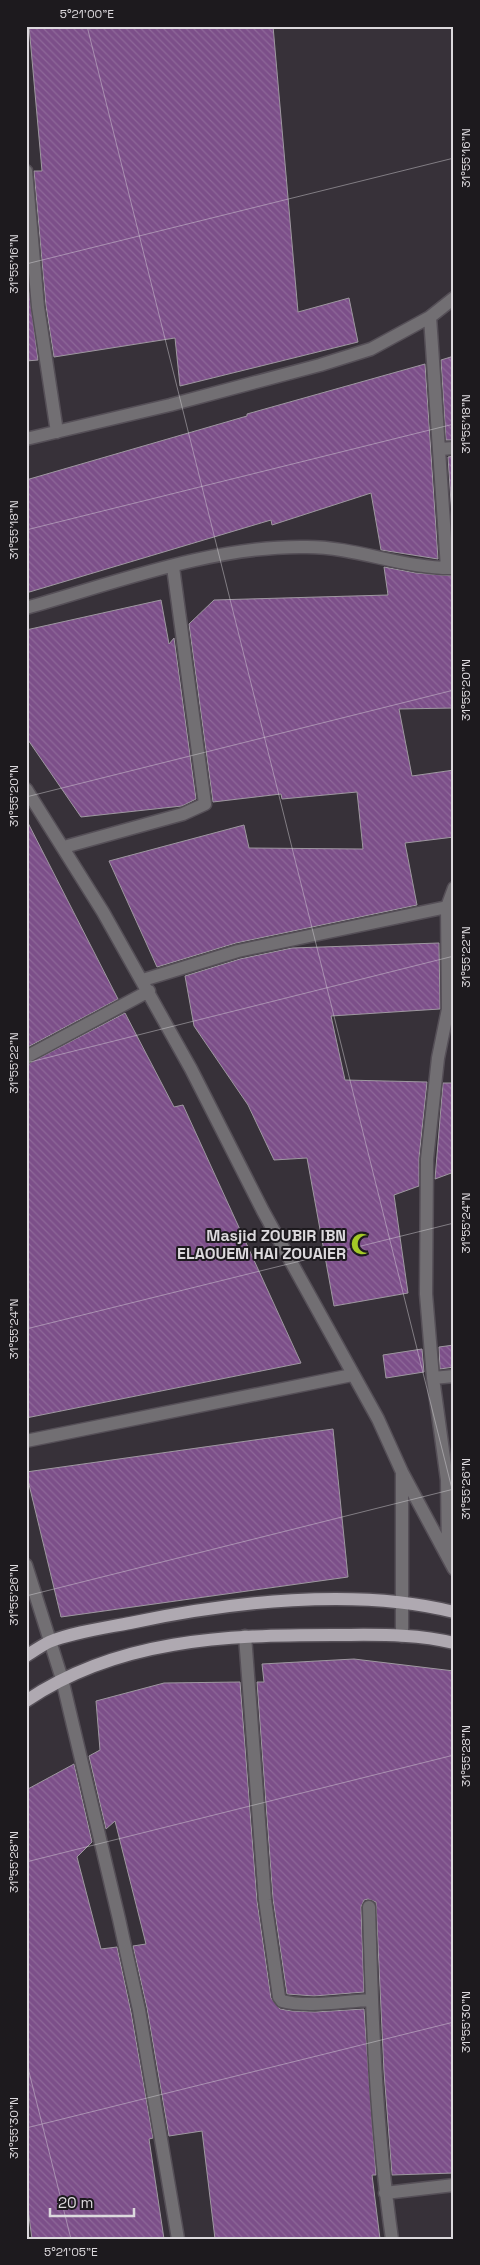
<svg xmlns="http://www.w3.org/2000/svg" width="480" height="2265" font-family="'Space Grotesk',sans-serif">
<style>
.building{fill:url(#building-back-hatch);stroke:#9e98a0}
.lines{fill:none;stroke-linecap:round;stroke-linejoin:round}
.minor-casing{stroke:#554f57;stroke-width:15}
.major-casing{stroke:#554f57;stroke-width:15}
.minor{stroke:#726f73;stroke-width:12}
.major{stroke:#afa9b1;stroke-width:12}
.ticks{fill:none;stroke:#dcd9dd;stroke-width:1;stroke-opacity:0.45}
.labels{text-anchor:middle;stroke-width:4;stroke-linejoin:round;paint-order:stroke}
.poi-label{font-size:16px;font-weight:bold;fill:#dcd9dd;stroke:#1d1a1e;text-anchor:end}
.neatline{fill:none;stroke:#dcd9dd;stroke-width:2}
.ticks-label{font-size:12px;text-anchor:middle;fill:#dcd9dd}
</style>
<defs>
<pattern id="building-back-hatch" width="6" height="6" patternUnits="userSpaceOnUse" patternTransform="scale(1.25)"><rect width="6" height="6" fill="#7c4f89"/><path d="M-1 5l2 2M0 0l6 6M5-1l2 2" fill="none" stroke="#8e6899"/></pattern>
</defs>
<rect width="100%" height="100%" fill="#373139"/>
<!-- building -->
<path class="building" d="M 29,26 L 273,26 L 298,312 L 349,298 L 358,342 L 180,386 L 175,338 L 54,357 L 46,306 L 34,171 L 42,171 Z
M 26,266 L 38,360 L 26,361 Z
M 454,356 L 454,440 L 446,440 L 441,360 Z
M 425,364 L 438,559 L 381,550 L 371,493 L 272,525 L 271,520 L 26,593 L 26,480 L 247,416 L 247,414 Z
M 454,456 L 454,547 L 448,457 Z
M 384,567 L 416,573 L 454,576 L 454,708 L 399,709 L 412,776 L 454,770 L 454,837 L 405,843 L 417,905 L 236,943 L 157,967 L 109,861 L 244,825 L 249,848 L 363,849 L 357,792 L 282,799 L 281,794 L 213,802 L 189,624 L 214,600 L 388,595 Z
M 161,600 L 169,644 L 174,638 L 196,799 L 182,806 L 81,817 L 26,737 L 26,630 Z
M 26,819 L 118,999 L 26,1048 Z
M 439,943 L 440,1009 L 331,1016 L 345,1080 L 427,1082 L 419,1158 L 419,1186 L 394,1195 L 408,1293 L 334,1306 L 307,1158 L 274,1160 L 248,1105 L 194,1026 L 185,976 L 240,959 L 292,948 Z
M 125,1013 L 174,1107 L 183,1105 L 301,1363 L 26,1418 L 26,1065 Z
M 443,1083 L 454,1083 L 454,1172 L 435,1179 Z
M 454,1345 L 454,1367 L 440,1369 L 439,1347 Z
M 422,1349 L 424,1372 L 386,1378 L 383,1355 Z
M 333,1429 L 348,1577 L 61,1617 L 26,1472 Z
M 354,1659 L 454,1671 L 454,2173 L 392,2175 L 384,2072 L 376,1902 L 368,1899 L 364,1900 L 361,1907 L 364,1992 L 314,1996 L 287,1994 L 273,1899 L 257,1682 L 264,1682 L 262,1664 Z
M 240,1682 L 257,1901 L 271,1998 L 280,2009 L 292,2011 L 315,2012 L 364,2009 L 376,2175 L 372,2175 L 380,2239 L 215,2239 L 202,2131 L 169,2136 L 147,2008 L 133,1946 L 146,1944 L 115,1821 L 106,1829 L 89,1756 L 100,1750 L 96,1701 L 164,1683 Z
M 74,1764 L 92,1842 L 77,1857 L 101,1949 L 117,1947 L 131,2012 L 153,2138 L 149,2139 L 164,2239 L 32,2239 L 26,2194 L 26,1790 Z"/>
<g class="lines">
<!-- minor casing -->
<g class="minor-casing">
<path id="minor" d="M 26,171 L 38,307 L 57,432
M 430,317 L 447,568
M 26,439 L 170,405 L 320,365 L 371,349 L 430,317 L 454,298
M 440,449 L 454,448
M 26,608 C 115,583 214,545 307,547 C 357,547 404,569 454,568
M 26,789 L 103,912 L 191,1069 L 263,1211 L 378,1419 L 402,1472 L 454,1569
M 64,847 L 183,814 L 205,804 L 173,567
M 143,980 L 238,951 L 447,907
M 26,1057 L 149,991
M 433,1378 L 454,1376
M 26,1441 L 352,1375
M 402,1474 L 402,1636
M 448,1552 L 447,1480 L 433,1378 L 426,1294 L 427,1159 L 438,1058 L 448,1009 L 447,907 L 454,888
M 26,1565 L 62,1679 L 119,1919 L 139,2010 L 178,2239
M 245,1636 L 265,1900 L 279,1997 L 282,2001 C 309,2008 343,2001 371,2000
M 369,1907 C 372,2018 376,2128 392,2239
M 385,2193 L 454,2185"/>
</g>
<!-- major casing -->
<g class="major-casing">
<path id="major" d="M 26,1656 C 34,1651 41,1646 49,1642 C 74,1632 104,1628 130,1623 C 229,1602 356,1587 454,1612
M 26,1701 C 117,1639 226,1635 333,1635 C 373,1635 415,1633 454,1643"/>
</g>
<!-- minor -->
<use href="#minor" class="minor"/>
<!-- major -->
<use href="#major" class="major"/>
</g>
<!-- ticks -->
<path class="ticks" d="M 87,26 L 454,1497M 26,264 L 454,158M 26,530 L 454,424M 26,797 L 454,690M 26,1063 L 454,956M 26,1329 L 454,1223M 26,1596 L 454,1489M 26,1862 L 454,1755M 26,2060 L 71,2239M 26,2128 L 454,2022"/>
<!-- icons -->
<defs>
<g id="mosque-bare" transform="scale(1.725)"><path d="M3.5-4.9A6 6 0 1 0 3.5 4.9A5 5 0 1 1 3.5-4.9Z" fill="#a3c926" stroke="#1d1a1e" stroke-width="2.5" paint-order="stroke"/></g>
</defs>
<g fill-rule="evenodd">
<use href="#mosque-bare" x="362" y="1244"/>
</g>
<g class="labels">
<!-- poi labels -->
<g class="poi-label">
<text x="346" y="1241">Masjid ZOUBIR IBN<tspan x="346" dy="18">ELAOUEM HAI ZOUAIER</tspan></text>
</g>
</g>
<!-- border -->
<rect width="480" height="2265" fill="none" stroke="#1d1a1e" stroke-width="55"/>
<!-- scale -->
<path d="M50 2208v8h84v-8" fill="none" stroke="#dcd9dd" stroke-width="2.5"/>
<text x="58" y="2208" font-size="15" fill="#dcd9dd" stroke="#1d1a1e" stroke-width="4" paint-order="stroke">20 m</text>
<rect x="28" y="28" width="424" height="2210" class="neatline"/>
<g class="ticks-label">
<text x="87" y="18">5°21'00"E</text>
<text transform="translate(466 158) rotate(-90)" y="4">31°55'16"N</text>
<text transform="translate(14 264) rotate(-90)" y="4">31°55'16"N</text>
<text transform="translate(466 424) rotate(-90)" y="4">31°55'18"N</text>
<text transform="translate(14 530) rotate(-90)" y="4">31°55'18"N</text>
<text transform="translate(466 690) rotate(-90)" y="4">31°55'20"N</text>
<text transform="translate(14 796) rotate(-90)" y="4">31°55'20"N</text>
<text transform="translate(466 957) rotate(-90)" y="4">31°55'22"N</text>
<text transform="translate(14 1063) rotate(-90)" y="4">31°55'22"N</text>
<text transform="translate(466 1223) rotate(-90)" y="4">31°55'24"N</text>
<text transform="translate(14 1329) rotate(-90)" y="4">31°55'24"N</text>
<text transform="translate(466 1489) rotate(-90)" y="4">31°55'26"N</text>
<text transform="translate(14 1595) rotate(-90)" y="4">31°55'26"N</text>
<text transform="translate(466 1756) rotate(-90)" y="4">31°55'28"N</text>
<text transform="translate(14 1862) rotate(-90)" y="4">31°55'28"N</text>
<text transform="translate(466 2022) rotate(-90)" y="4">31°55'30"N</text>
<text transform="translate(14 2128) rotate(-90)" y="4">31°55'30"N</text>
<text x="71" y="2256">5°21'05"E</text>
</g>
</svg>
